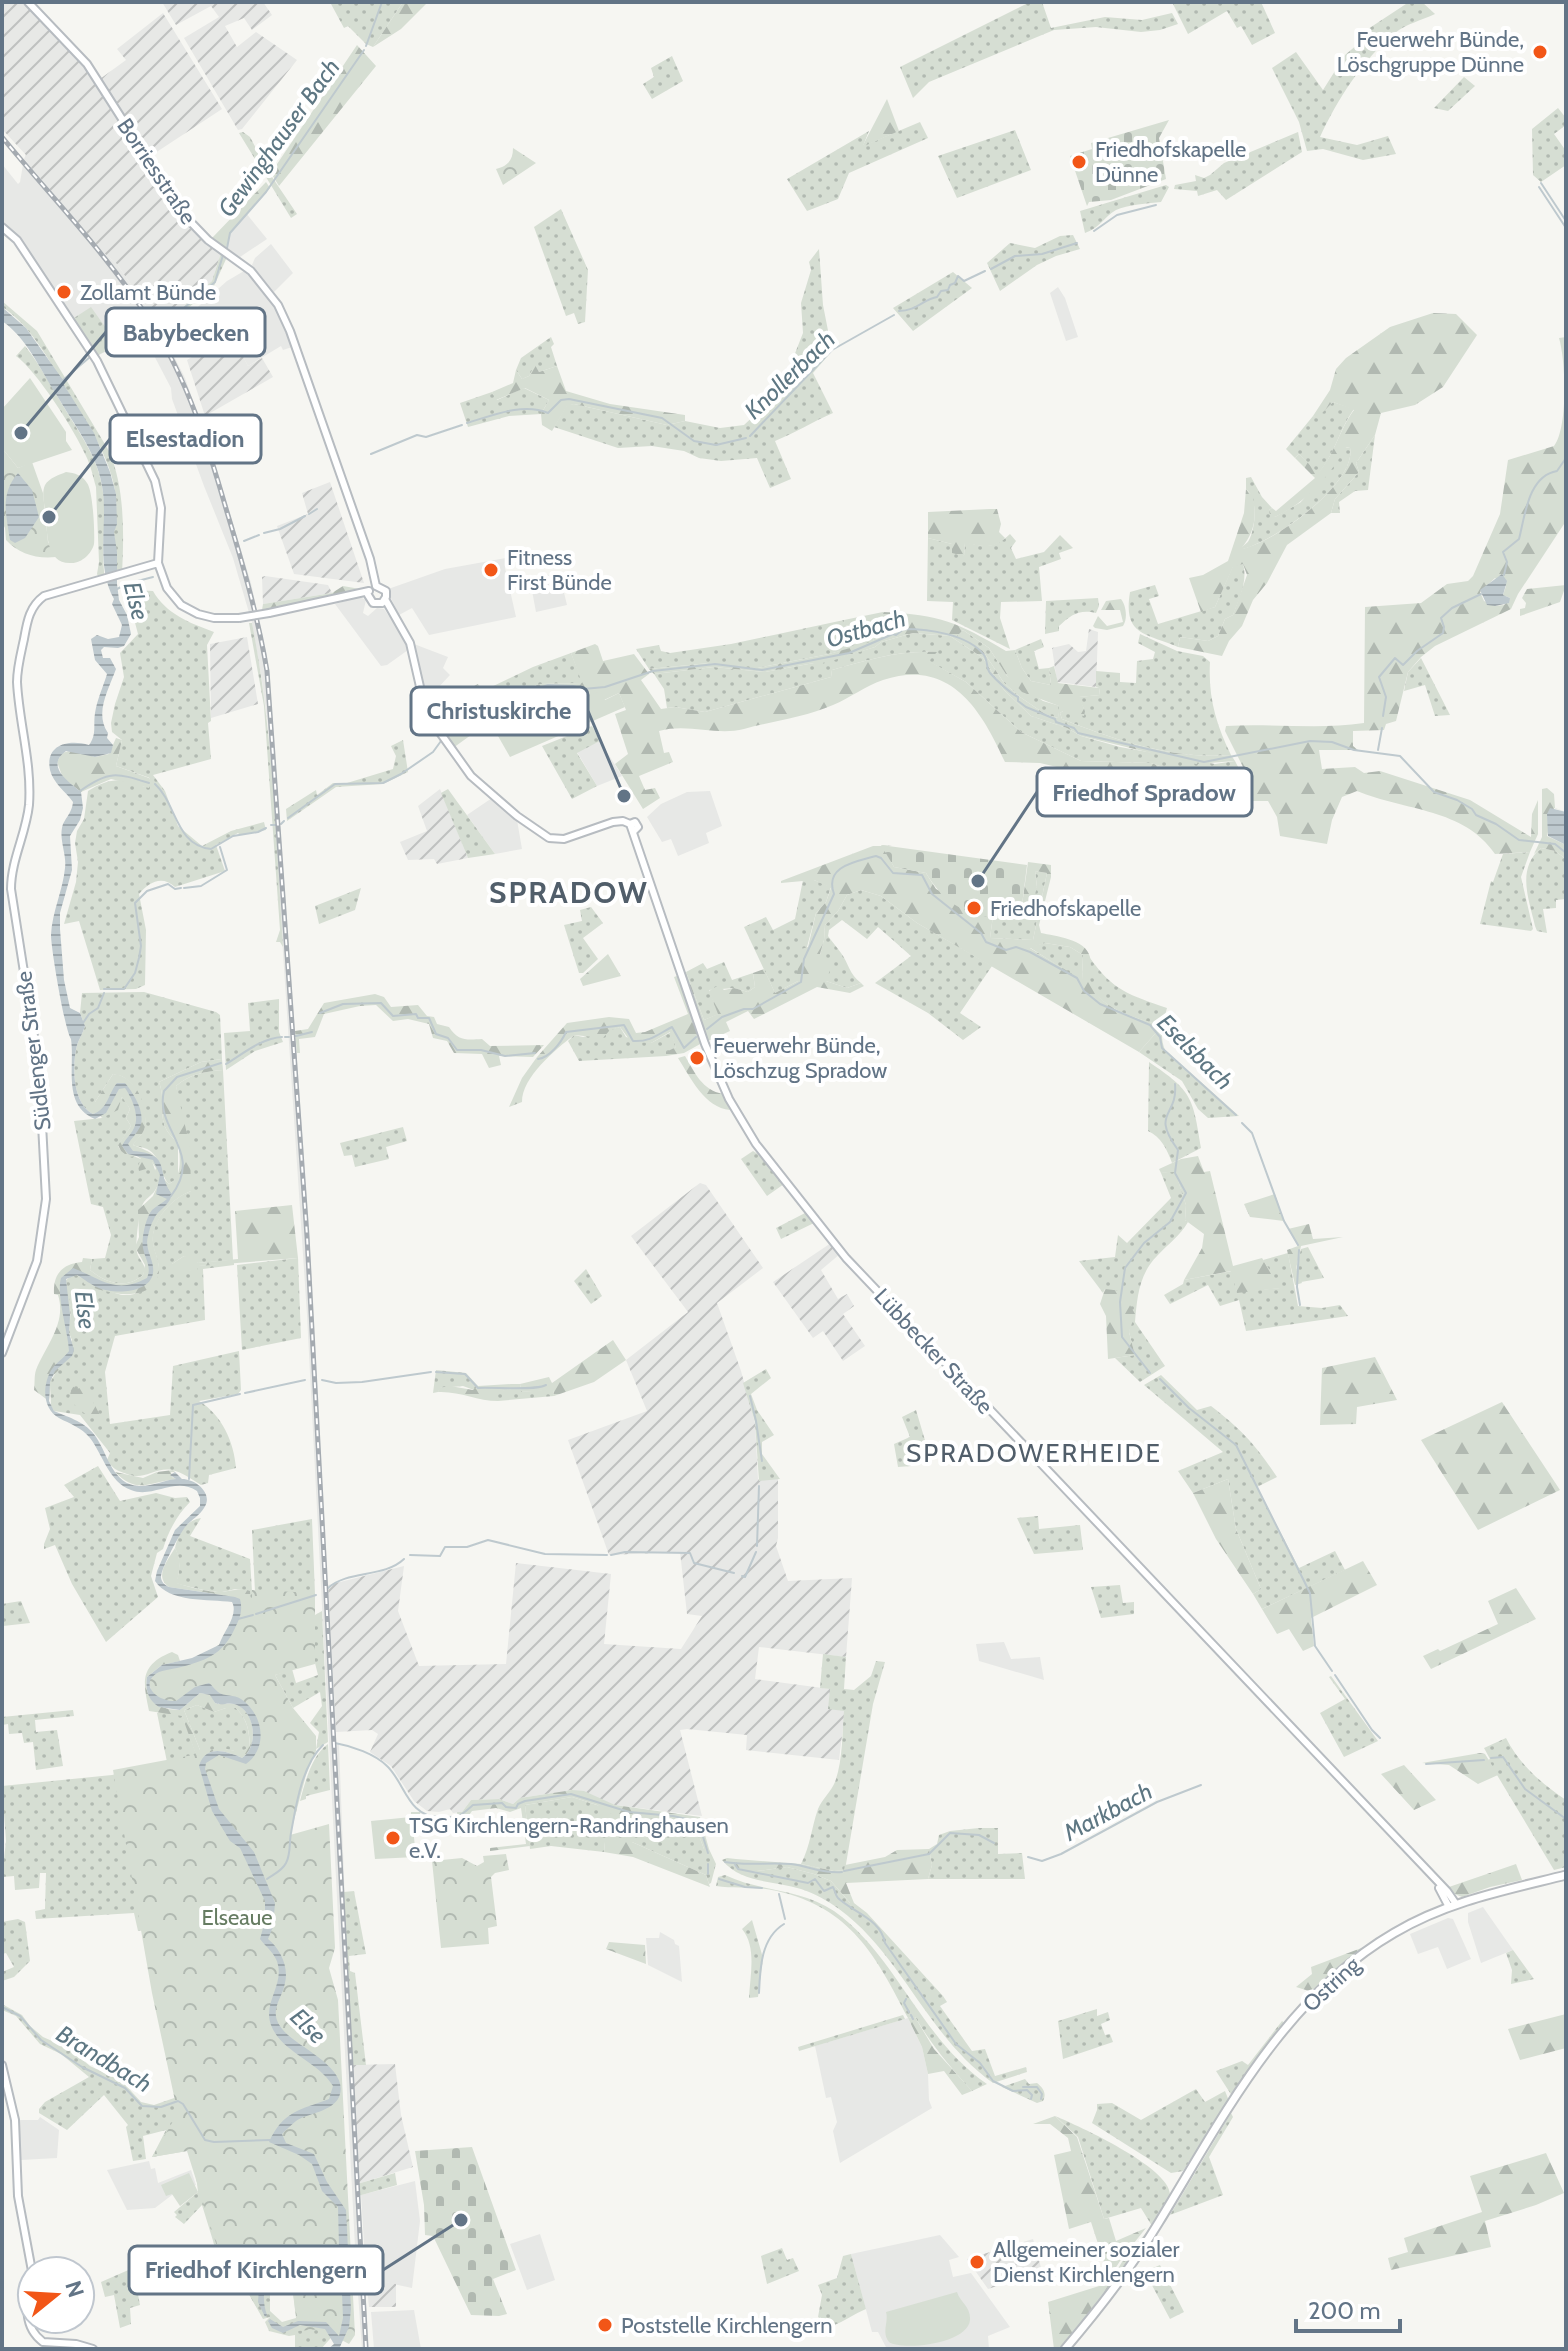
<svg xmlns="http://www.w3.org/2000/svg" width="1568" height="2351" font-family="Cabin,sans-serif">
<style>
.built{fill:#e7e8e6}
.industrial{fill:url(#industrial-furrows)}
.grass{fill:url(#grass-dots);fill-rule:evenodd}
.forest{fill:url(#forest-firs);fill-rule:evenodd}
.cemetery{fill:url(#cemetery-stones)}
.park{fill:url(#park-crowns)}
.garden{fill:#d6ded3}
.water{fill:url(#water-rules)}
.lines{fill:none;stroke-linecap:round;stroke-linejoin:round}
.stream{stroke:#bec9ce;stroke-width:2}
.secondary-casing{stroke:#b7bcc1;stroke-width:10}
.primary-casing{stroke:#b8bcc0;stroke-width:11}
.secondary{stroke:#fff;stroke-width:6}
.primary{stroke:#fff;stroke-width:7}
.rail-casing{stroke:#a5abb1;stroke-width:5}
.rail{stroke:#fff;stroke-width:2;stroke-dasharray:6;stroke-linecap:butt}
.secondary-bridge-casing{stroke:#b7bcc1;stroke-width:10;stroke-linecap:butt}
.secondary-bridge{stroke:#fff;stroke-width:6}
.poi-dot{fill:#f25617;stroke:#fff;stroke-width:3}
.labels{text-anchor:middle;stroke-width:8;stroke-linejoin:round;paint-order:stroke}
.poi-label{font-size:22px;fill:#627486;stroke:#fff;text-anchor:start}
.street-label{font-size:22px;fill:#627486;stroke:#fff}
.park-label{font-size:22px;fill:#667c62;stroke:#fff}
.water-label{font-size:24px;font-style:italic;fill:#5e7783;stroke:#fff}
.quarter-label{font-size:26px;letter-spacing:2px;fill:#515e6a;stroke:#fff}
.district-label{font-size:30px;font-weight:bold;letter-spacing:2px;fill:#515e6a;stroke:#fff}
.leader{fill:none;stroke:#627486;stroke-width:3}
.callout-dot{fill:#627486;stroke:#fff;stroke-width:3}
.callout{fill:#fff;stroke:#627486;stroke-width:3}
.callout-label{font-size:24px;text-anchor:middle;font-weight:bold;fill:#627486}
</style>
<defs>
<pattern id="industrial-furrows" width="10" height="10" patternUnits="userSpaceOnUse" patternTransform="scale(2)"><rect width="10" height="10" fill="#e7e8e6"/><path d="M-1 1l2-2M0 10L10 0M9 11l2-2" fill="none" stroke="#bfc1c0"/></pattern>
<pattern id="grass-dots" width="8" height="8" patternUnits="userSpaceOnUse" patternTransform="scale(2)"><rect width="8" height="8" fill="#d6ded3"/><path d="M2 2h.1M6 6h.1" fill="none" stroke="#b1b9b1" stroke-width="1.8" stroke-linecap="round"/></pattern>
<pattern id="forest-firs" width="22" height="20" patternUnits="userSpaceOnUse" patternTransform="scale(2)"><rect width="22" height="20" fill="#d6ded3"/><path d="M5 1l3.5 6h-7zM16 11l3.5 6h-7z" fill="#b1b9b1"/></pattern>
<pattern id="cemetery-stones" width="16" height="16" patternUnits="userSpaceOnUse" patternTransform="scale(2)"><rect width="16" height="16" fill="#d6ded3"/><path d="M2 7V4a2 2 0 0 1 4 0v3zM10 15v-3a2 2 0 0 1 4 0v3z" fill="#b1b9b1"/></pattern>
<pattern id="park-crowns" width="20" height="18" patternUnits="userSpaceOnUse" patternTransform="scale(2)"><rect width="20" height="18" fill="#d6ded3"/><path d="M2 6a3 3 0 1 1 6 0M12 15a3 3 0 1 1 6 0" fill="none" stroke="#b1b9b1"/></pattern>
<pattern id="water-rules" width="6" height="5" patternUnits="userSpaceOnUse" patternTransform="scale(2)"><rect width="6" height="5" fill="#bec9ce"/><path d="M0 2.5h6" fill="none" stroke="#9ea8ad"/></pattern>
</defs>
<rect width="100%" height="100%" fill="#f6f6f2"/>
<!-- built -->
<path class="built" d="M 24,159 L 103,252 L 117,264 L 156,321 L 185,378 L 211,452 L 251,583 L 268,662 L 303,1143 L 335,1743 L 339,1744 L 351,2065 L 369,2349 L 362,2349 L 356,2266 L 307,1315 L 268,726 L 262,681 L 252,623 L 233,558 L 204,486 L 172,399 L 171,388 L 148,344 L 137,350 L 126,341 L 97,356 L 18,238 L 2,225 L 2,164 L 18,184 L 20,182 Z
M 246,213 L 267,239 L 240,257 L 226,248 L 230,234 Z
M 271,244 L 293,273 L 274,292 L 252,265 L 255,258 Z
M 244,271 L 260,286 L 274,306 L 292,347 L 283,350 L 281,346 L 248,366 L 231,334 L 212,343 L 207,334 L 182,350 L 171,327 L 172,323 L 191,313 L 227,281 Z
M 1058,287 L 1065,298 L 1078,337 L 1066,341 L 1050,293 Z
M 512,557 L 505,568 L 516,617 L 429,635 L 412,608 L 399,615 L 389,594 L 391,588 L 445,569 Z
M 559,572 L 567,605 L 536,612 L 530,580 Z
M 360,597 L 366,600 L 363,613 L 368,616 L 377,608 L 384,609 L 407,642 L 408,650 L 387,665 L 381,666 L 335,604 Z
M 414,644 L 448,657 L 443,668 L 450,675 L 436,690 L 431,686 L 423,688 Z
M 600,741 L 622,776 L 597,786 L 577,752 Z
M 710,791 L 722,826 L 706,833 L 709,843 L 678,856 L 671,839 L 662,842 L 647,817 L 661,804 L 687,792 Z
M 492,798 L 517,820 L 522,849 L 495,854 L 467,815 Z
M 1004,1642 L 1011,1659 L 1040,1657 L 1044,1680 L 979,1661 L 976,1644 Z
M 1483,1907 L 1513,1950 L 1481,1963 L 1468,1922 L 1468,1913 Z
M 1448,1918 L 1453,1919 L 1471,1959 L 1447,1969 L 1438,1947 L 1418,1954 L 1410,1934 Z
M 660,1932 L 674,1940 L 675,1944 L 679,1946 L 682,1982 L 648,1965 L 646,1938 L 659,1938 Z
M 908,2018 L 922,2047 L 928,2074 L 929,2100 L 932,2108 L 840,2163 L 833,2131 L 837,2122 L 831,2097 L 826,2098 L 815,2046 Z
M 40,2117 L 59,2130 L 57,2158 L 21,2160 L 18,2120 L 38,2120 Z
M 149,2161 L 151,2169 L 155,2168 L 158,2183 L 191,2170 L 196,2185 L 172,2195 L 155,2208 L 127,2210 L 107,2170 Z
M 415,2181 L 420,2221 L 412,2288 L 370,2279 L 371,2260 L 365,2259 L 361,2195 Z
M 540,2234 L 555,2280 L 527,2290 L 510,2244 Z
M 940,2235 L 959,2257 L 949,2260 L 953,2277 L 971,2273 L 1010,2327 L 988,2336 L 989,2349 L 887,2349 L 878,2332 L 872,2332 L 851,2254 Z
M 414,2310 L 421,2349 L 374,2349 L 371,2312 Z"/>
<!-- industrial -->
<path class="industrial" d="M 2,2 L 25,2 L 80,59 L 177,213 L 189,227 L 221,253 L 212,281 L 183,307 L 156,321 L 117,264 L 103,252 L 24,159 L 26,155 L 2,129 Z
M 162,2 L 263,2 L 272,15 L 252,30 L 244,18 L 225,26 L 237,47 L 256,32 L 297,60 L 242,129 L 238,130 L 184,38 L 219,17 L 211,6 L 176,25 Z
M 163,13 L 222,109 L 149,157 L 100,79 L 126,60 L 117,49 Z
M 231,333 L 248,366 L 262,358 L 273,377 L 205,416 L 187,360 Z
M 330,482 L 364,583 L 294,574 L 277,526 L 308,514 L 302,493 Z
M 265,576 L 328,585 L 332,593 L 263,604 L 262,577 Z
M 1089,629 L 1098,632 L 1096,687 L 1057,682 L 1052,648 L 1069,644 L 1078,652 L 1086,651 Z
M 247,637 L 258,704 L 211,718 L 210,644 Z
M 440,789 L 468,858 L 437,864 L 434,859 L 408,860 L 400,842 L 427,831 L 418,806 Z
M 700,1183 L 706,1185 L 763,1268 L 717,1303 L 741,1371 L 755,1423 L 758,1479 L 778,1479 L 778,1538 L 776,1546 L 788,1581 L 852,1578 L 846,1657 L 759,1647 L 755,1679 L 830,1689 L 845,1711 L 839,1760 L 746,1750 L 747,1735 L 687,1729 L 680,1730 L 702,1816 L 615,1805 L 572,1790 L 520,1798 L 513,1804 L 499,1799 L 471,1800 L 462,1812 L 453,1813 L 450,1809 L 439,1812 L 427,1811 L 414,1801 L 391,1766 L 370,1752 L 378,1734 L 372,1730 L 336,1732 L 328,1585 L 404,1566 L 398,1611 L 419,1666 L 506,1664 L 516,1563 L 611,1574 L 604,1644 L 681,1649 L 702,1616 L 687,1614 L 680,1552 L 609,1555 L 568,1440 L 647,1411 L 626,1360 L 688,1312 L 631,1236 Z
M 831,1243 L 840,1254 L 821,1270 L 838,1299 L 847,1294 L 854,1306 L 843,1314 L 865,1346 L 843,1361 L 823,1331 L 813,1338 L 773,1282 Z
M 395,2064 L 401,2115 L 413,2167 L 357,2184 L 351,2065 Z
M 1033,2239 L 1042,2271 L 988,2289 L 967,2259 Z
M 366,2278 L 396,2284 L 396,2307 L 369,2307 Z"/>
<!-- grass -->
<path class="grass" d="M 333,2 L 403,2 L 373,47 L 366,44 L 348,26 L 344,28 L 331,4 Z
M 1030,2 L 1042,2 L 1051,28 L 1105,17 L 1142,20 L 1172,13 L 1178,24 L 1160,30 L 1141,32 L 1096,27 L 1054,30 L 929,82 L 913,98 L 900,67 Z
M 1172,2 L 1261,2 L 1275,33 L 1252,45 L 1241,26 L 1237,28 L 1227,11 L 1188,34 Z
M 1409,2 L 1422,2 L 1435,14 C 1422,20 1406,24 1395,33 C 1363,59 1337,100 1320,137 L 1357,145 L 1388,136 L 1396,154 L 1363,160 L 1323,149 L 1307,151 L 1299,122 L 1272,68 L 1296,52 L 1323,90 L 1345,55 L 1358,44 L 1368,29 Z
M 672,56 L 683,81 L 652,99 L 643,84 L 654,77 L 651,68 Z
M 1464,77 L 1475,86 L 1448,111 L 1434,108 Z
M 1558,108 L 1566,118 L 1566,125 L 1554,134 L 1566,151 L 1566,165 L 1541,182 L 1533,175 L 1532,129 Z
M 920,122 L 928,138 L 849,173 L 838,199 L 807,211 L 787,179 L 869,131 L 863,146 Z
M 1015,130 L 1031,170 L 957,198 L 938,156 Z
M 243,132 L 250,137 L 268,171 L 297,214 L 291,218 L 239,133 Z
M 1298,132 L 1302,152 L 1226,200 L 1217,190 L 1198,196 L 1197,191 L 1174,189 L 1175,185 L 1196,181 L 1195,175 L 1204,178 L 1210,175 L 1224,163 Z
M 1166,185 L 1169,187 L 1161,202 C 1149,203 1127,205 1116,210 C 1104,217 1100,228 1085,233 L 1080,211 Z
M 561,209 L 588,270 L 585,322 L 578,324 L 574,313 L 566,316 L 534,227 Z
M 1073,235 L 1080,249 L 1056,256 L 1037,265 L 1000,291 L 987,263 L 1010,243 L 1035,248 L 1060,236 Z
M 819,249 L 823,305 L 832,351 L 813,373 L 833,413 C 812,422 795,433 775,441 L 791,479 L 770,488 L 757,458 L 721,461 L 699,458 L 684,451 L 652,446 L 618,448 L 554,427 L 567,405 L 574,404 L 667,425 L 685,421 L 720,428 L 744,425 L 779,392 L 792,361 L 803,333 L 801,303 L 811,270 L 809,262 Z
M 221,253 L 227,257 L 214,286 L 187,309 L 166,320 L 164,317 L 183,307 L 212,281 Z
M 953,272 L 972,288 L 913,331 L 893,308 Z
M 2,301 L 37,331 L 109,451 C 125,488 124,534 122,574 L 118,575 C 115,561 115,546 114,533 C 114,522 117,509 116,497 C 111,456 87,425 68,392 C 52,365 31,325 2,307 Z
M 91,307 L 118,345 L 98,355 L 74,318 Z
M 551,337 L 554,344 L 551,347 L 557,366 L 539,372 L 535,366 L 529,376 L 522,379 L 516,370 L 521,358 Z
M 25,346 C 41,366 52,388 65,409 C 80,434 97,457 102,486 C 108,517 100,548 105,579 L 100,580 L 97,574 L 99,562 L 96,487 C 93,477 91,466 86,456 C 75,431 37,371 16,356 Z
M 524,388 L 549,400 L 541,414 L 509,416 L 468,427 L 460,403 L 492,392 L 497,400 Z
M 1333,402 L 1354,409 C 1339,430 1335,454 1318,474 L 1299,454 L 1295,458 L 1286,449 L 1313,416 L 1317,417 Z
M 1375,435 L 1368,490 L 1355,491 L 1339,502 L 1340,513 L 1331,513 L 1335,499 L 1359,472 L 1356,463 Z
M 1345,447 L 1350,448 C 1357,484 1270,545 1239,550 C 1242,546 1247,544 1249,540 C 1256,526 1258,498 1246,489 L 1246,478 L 1251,477 L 1262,497 L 1272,508 L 1269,510 L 1275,517 L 1301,502 Z
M 1010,534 L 1016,541 L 1011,548 L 1016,559 L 1044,552 L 1060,535 L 1073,548 L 1059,553 L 1061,559 L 1039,567 L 1042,601 L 1001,602 L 1000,618 L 1010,649 L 952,620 L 953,602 L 927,601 L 928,538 L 952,544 L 964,556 L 965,542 C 985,548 995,548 1010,534 Z
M 1243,564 C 1248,581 1239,599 1233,615 L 1225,619 L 1218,636 L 1208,641 L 1180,637 L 1178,647 C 1144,633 1123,635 1130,592 L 1155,585 L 1159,596 L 1149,599 L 1158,624 L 1215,607 L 1233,566 Z
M 136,590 L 153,591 C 166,614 190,623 214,632 L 207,645 L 211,721 L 208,723 L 211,759 L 153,775 L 165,791 L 178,826 L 202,846 L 231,831 L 264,822 L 266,830 L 240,835 L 238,833 L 216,845 L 225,871 L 175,887 C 162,875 149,882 139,894 L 146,930 L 145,985 L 136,989 L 100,990 L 79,921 L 64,924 L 76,882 L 78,862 L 75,843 L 77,831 L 84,819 L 88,791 C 109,778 121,777 145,787 L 150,778 L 116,766 L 122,740 L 112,732 L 111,723 L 115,704 L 124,677 L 120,653 L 138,634 L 128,596 Z
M 1098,598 L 1099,606 L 1096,613 C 1079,609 1071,615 1059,626 L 1059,631 L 1045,634 L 1046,601 Z
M 872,619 L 874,642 L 829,654 L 752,669 L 709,663 L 649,669 L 636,649 L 659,645 L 661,651 L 670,653 L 731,644 L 844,620 L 846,626 Z
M 249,623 L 252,623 C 273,729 276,839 283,947 L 280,942 L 276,942 L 280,930 L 264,706 Z
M 963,630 L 989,648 L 1007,676 L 1043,701 L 1060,706 L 1058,718 L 1045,714 L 1020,697 L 1004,683 L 983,651 L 956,636 Z
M 913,633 L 950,636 L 983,658 L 1004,690 L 1031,716 L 1067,728 L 1081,736 L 1120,747 L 1215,764 L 1235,761 L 1247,784 L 1230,787 L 1219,786 L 1151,763 L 1081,761 L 1021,732 L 966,682 L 928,661 L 936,652 C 899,650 868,660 832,670 L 831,677 L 705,712 L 675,707 L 667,708 L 664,689 L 654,674 L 714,667 L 765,672 L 814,663 L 822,663 L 875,647 L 881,642 Z
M 1140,634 L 1177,651 L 1203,656 L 1210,662 C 1208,697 1216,724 1231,755 C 1174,760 1115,740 1062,719 L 1060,713 L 1063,711 L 1085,711 L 1078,697 L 1100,695 L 1099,688 L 1096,687 L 1096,671 L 1120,673 L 1120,682 L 1136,683 L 1137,661 L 1153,659 L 1155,652 L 1138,643 Z
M 1041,639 L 1044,647 L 1034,651 L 1039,669 L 1049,668 L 1051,685 L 1031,681 L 1022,668 L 1015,650 Z
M 571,653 L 583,683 L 540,684 L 514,693 L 471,709 L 445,736 L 440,729 L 468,708 L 452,697 L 478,684 L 483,691 L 533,667 Z
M 1421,658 L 1450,715 L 1435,716 L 1425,685 L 1404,691 L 1408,672 Z
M 592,726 L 600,741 L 577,753 L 597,786 L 572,799 L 542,746 Z
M 403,740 L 408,772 L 383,784 L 336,787 L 287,821 L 286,809 L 316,790 L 317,795 L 333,783 L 347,783 L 393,769 L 396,756 L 391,746 Z
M 448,789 L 495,854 L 468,858 L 441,793 Z
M 1541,848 L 1555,851 L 1566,859 L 1566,899 L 1556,900 L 1556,908 L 1543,909 L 1547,933 L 1537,931 L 1535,926 C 1529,899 1516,869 1541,848 Z
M 1530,852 L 1521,877 L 1533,929 L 1531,931 L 1480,924 L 1491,881 L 1493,882 L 1503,854 Z
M 1035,871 L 1047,873 L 1033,940 L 990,938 L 994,908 L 1016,911 L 1024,905 L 1037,887 Z
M 803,880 L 814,880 L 831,887 L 826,902 L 816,913 L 798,981 L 775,993 L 744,927 L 766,917 L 773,930 L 795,919 Z
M 361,888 L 355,910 L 319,924 L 315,906 Z
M 861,890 L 881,896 L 917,923 L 992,966 L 960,1013 L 981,1027 L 963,1040 L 928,1013 L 875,983 L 911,956 L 878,927 L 867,939 L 842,920 L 829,930 L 828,936 C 832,942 837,947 841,953 C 849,964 849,974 861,983 L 847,988 L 826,981 L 820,955 L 824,940 L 825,925 L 838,911 L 847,895 Z
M 591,907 L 603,923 L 583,938 L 598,959 L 583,973 L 579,973 L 564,925 L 582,921 L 580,910 Z
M 1045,943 L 1070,947 L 1083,955 L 1082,981 L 1029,947 Z
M 1090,958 C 1113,991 1130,995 1167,1008 C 1163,1023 1159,1036 1165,1050 L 1239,1116 L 1208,1118 L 1198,1109 L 1182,1081 L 1139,1052 L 1162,1026 C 1137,1018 1093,1008 1088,977 C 1087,972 1089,963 1090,958 Z
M 724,962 L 732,980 L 753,973 L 755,987 L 748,992 L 734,988 L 709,990 L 719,1014 L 704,1020 L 686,972 L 703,963 L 707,969 Z
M 144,992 L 216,1012 L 220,1015 L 222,1059 L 201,1062 L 159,1082 C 168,1107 153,1123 178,1142 L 178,1178 L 169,1184 C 159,1173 162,1157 147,1149 C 142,1147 137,1147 133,1145 C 135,1140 142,1135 144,1130 C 150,1110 135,1075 113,1074 L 95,1102 L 99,1112 L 93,1114 C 72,1103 72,1065 77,1045 C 79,1039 83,1033 85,1026 L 80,1013 L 82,993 Z
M 279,999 L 279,1032 L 283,1042 L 255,1051 L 226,1070 L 224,1033 L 250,1031 L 248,1003 Z
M 620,1027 L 626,1037 L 651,1043 L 671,1032 L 676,1047 L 667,1052 L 666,1056 L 579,1061 L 568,1041 L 574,1035 L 583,1037 Z
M 1149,1062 C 1192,1091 1193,1097 1201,1148 L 1172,1163 C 1167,1149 1161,1137 1148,1131 Z
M 223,1070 L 233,1260 L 198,1263 L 184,1256 L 172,1264 L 189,1271 L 198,1266 L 234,1262 L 234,1265 L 203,1269 L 205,1320 L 115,1336 L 105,1372 L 110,1424 L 170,1415 L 173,1366 L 239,1351 L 241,1390 L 238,1394 L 199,1401 C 222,1415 234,1442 236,1468 L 209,1475 L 208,1483 L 201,1485 C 192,1479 181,1472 172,1470 C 155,1467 144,1481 127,1474 C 116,1470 114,1470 107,1460 L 110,1453 L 80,1415 L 54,1411 L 51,1406 L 50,1382 L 61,1365 L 72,1340 L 69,1333 L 71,1307 L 64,1282 L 72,1275 L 77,1275 C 86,1281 113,1294 123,1295 C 137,1296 155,1288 158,1274 C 161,1262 154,1254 153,1243 C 150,1221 172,1198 191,1191 L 176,1086 C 188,1075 206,1071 223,1070 Z
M 123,1097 L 130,1109 L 126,1118 L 131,1126 L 118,1146 L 121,1151 L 148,1162 L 152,1161 L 159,1182 C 154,1195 152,1193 144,1202 C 139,1208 135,1245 137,1252 C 138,1258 144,1263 145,1269 L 143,1275 C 126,1290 106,1283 90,1270 L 92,1259 L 105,1258 L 111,1235 L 103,1207 L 91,1204 L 74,1121 L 102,1118 Z
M 403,1127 L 407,1141 L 386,1147 L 389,1159 L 355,1167 L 352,1155 L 344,1156 L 340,1143 Z
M 753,1151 L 763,1157 L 784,1184 L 767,1196 L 741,1159 Z
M 1175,1171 L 1186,1205 L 1185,1220 L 1188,1222 C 1180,1236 1168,1244 1157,1256 C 1139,1274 1137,1298 1135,1322 L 1165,1366 L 1140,1382 L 1115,1358 L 1135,1355 L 1129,1332 L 1130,1325 L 1105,1289 L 1103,1293 L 1079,1261 L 1115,1257 L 1118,1235 L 1127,1243 L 1171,1198 L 1161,1173 Z
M 807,1212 L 814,1223 L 781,1239 L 776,1228 Z
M 1308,1247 L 1324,1278 L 1301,1282 L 1296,1270 L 1301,1249 Z
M 1288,1253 L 1298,1306 L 1322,1308 L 1340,1305 L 1348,1316 L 1246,1331 L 1239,1300 L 1220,1306 L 1208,1285 L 1170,1304 L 1164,1295 L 1183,1284 L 1184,1280 L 1232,1271 L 1237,1292 L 1280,1288 L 1263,1260 Z
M 298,1258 L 301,1338 L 242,1350 L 237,1265 Z
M 586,1269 L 602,1296 L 591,1304 L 574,1281 Z
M 766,1369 L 771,1378 L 751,1394 L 757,1410 L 774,1435 L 762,1442 L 762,1454 L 780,1479 L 759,1481 L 755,1422 L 743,1383 Z
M 436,1370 L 466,1373 L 478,1386 L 474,1390 L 463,1386 L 440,1388 L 438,1392 L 433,1393 Z
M 1161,1375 L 1197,1410 L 1211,1406 C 1242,1430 1255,1444 1277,1477 L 1257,1487 L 1299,1568 L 1335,1551 L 1345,1570 L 1262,1609 L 1253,1594 L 1261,1589 L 1236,1529 L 1228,1479 L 1193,1493 L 1178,1471 L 1223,1452 L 1144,1385 Z
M 511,1384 L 520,1384 L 521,1392 L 553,1389 L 554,1396 L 498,1401 L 498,1391 L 511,1389 Z
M 916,1410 L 927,1447 L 909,1449 L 911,1466 L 898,1467 L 894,1444 L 910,1437 L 902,1417 Z
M 98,1466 L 120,1501 L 156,1493 L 175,1498 L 187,1497 L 190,1502 C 177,1515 168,1532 163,1549 L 157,1553 L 151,1576 L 158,1597 L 106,1642 L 72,1584 L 55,1545 L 44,1549 L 44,1544 L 50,1529 L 45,1508 L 74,1497 L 64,1485 Z
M 1038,1516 L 1039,1529 L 1080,1525 L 1083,1550 L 1034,1554 L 1017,1518 Z
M 201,1518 L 190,1536 L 250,1559 L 254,1624 L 244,1643 L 242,1590 C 233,1588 231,1591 222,1592 C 214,1593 184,1586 176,1583 C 180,1571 181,1560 175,1548 C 178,1534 186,1520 201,1518 Z
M 312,1519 L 315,1594 L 256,1613 L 252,1530 Z
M 1120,1585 L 1123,1603 L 1134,1602 L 1134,1614 L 1101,1618 L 1091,1587 Z
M 21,1601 L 30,1623 L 3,1626 L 2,1604 Z
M 322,1611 L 328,1742 L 316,1749 L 319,1732 L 310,1723 L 322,1706 L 320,1692 L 293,1708 L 275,1675 L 292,1669 L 296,1683 L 318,1675 L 315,1663 L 315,1615 Z
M 823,1654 L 846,1657 L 844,1689 L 854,1690 L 871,1676 L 876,1661 L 885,1662 L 873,1704 L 845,1870 L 834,1871 L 801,1864 C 811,1844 811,1829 818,1809 C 822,1799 831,1792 835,1782 C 843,1760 842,1734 844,1711 L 828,1709 L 830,1689 L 820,1688 Z
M 1331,1676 L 1378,1741 L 1344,1757 L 1320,1713 L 1345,1699 L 1329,1677 Z
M 197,1705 L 214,1712 L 226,1708 L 236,1708 C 248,1720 249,1731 250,1747 C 239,1755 235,1750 223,1749 C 216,1749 209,1753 202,1755 L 184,1710 Z
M 73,1710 L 74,1716 L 35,1720 L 36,1732 L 57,1730 L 63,1766 L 36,1770 L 33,1742 L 24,1743 L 22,1733 L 9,1734 L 8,1724 L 2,1725 L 2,1717 Z
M 164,1711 L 182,1715 L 251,1906 L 138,1931 L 134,1913 L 36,1919 L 35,1911 L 45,1909 L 46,1873 L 40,1873 L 39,1888 L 15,1890 L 14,1876 L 2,1877 L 6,1841 L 2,1786 L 112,1775 L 167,1762 L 157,1713 Z
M 1506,1738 C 1519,1764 1542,1784 1566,1800 L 1566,1867 L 1554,1870 L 1488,1760 L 1490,1759 L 1484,1748 Z
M 328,1744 L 330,1790 L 306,1796 L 306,1799 L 300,1801 C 305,1782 312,1755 328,1744 Z
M 572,1797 L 631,1816 L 670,1820 L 689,1825 L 698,1833 L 704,1849 L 709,1849 L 716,1864 L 711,1883 L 709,1884 L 706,1875 L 632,1842 L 605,1842 L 604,1852 L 551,1846 L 530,1849 L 525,1805 Z
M 979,1828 L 998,1828 L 998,1854 L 1022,1853 L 1025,1879 L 928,1879 L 932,1865 L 929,1849 L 937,1844 L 939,1835 L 950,1831 Z
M 727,1858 L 736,1859 L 736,1867 L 750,1872 L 787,1867 L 814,1874 L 831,1881 L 850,1903 L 854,1903 L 867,1913 L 943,1996 L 947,2002 L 940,2006 L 972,2051 L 985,2049 L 995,2076 L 1026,2067 L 1027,2072 L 993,2083 C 927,2036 902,1955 839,1909 C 828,1901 814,1893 801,1889 C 773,1880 742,1884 722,1860 Z
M 725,1875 C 760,1892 800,1888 834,1911 C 897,1956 920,2038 987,2084 L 972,2091 C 950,2067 931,2044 915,2017 L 908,2018 C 876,1956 851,1908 777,1891 C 757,1886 736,1889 716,1886 L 718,1877 Z
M 354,1891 L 366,1954 L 349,1956 L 350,1971 L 355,1973 L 366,2065 L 351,2065 L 344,1892 Z
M 18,1919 L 25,1922 L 30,1961 L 14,1977 L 2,1981 L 2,1972 L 14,1967 L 6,1953 L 2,1954 L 2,1922 Z
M 752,1920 L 763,1958 L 758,1997 L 749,1998 C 750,1975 757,1947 742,1929 Z
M 1513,1950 L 1534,1979 L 1511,1984 L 1512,1970 L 1506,1953 Z
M 2,2004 L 22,2015 L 30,2026 L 43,2037 L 68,2048 L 90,2066 L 122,2081 L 141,2102 L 154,2105 L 177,2097 L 337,2331 L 321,2349 L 295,2349 L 295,2335 L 289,2336 L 269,2331 L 265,2322 L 270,2317 L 263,2319 L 243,2284 L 218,2257 L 202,2205 L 184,2224 L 175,2217 L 177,2215 L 174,2212 L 198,2192 L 193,2150 L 152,2157 L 166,2130 L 143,2136 L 146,2159 L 133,2161 L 126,2127 L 128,2125 L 104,2095 L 67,2130 L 39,2113 L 39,2109 L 45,2102 L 89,2077 L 61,2054 L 40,2044 L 16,2016 L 2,2010 ZM 292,2285 L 296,2318 L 282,2322 L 270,2311 L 270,2288 Z
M 1097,2009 L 1097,2016 L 1108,2012 L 1110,2020 L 1101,2024 L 1105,2035 L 1110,2034 L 1113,2042 L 1063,2059 L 1058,2021 Z
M 903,2015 L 905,2019 L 799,2051 L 798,2047 Z
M 1282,2021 L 1286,2025 L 1232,2096 L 1216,2071 L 1242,2061 L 1248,2065 Z
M 1025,2079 L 1029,2084 L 1037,2083 C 1043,2088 1047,2093 1043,2101 L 1037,2103 L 1002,2087 Z
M 1196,2089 L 1205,2102 L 1225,2091 L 1229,2101 L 1183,2171 L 1171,2173 L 1092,2123 L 1097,2110 L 1097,2104 L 1112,2103 L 1141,2120 Z
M 1231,2113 L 1233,2117 L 1209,2157 L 1223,2195 L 1170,2215 Z
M 1055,2116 C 1079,2126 1171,2168 1170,2195 L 1117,2280 L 1111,2280 L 1125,2257 L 1152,2226 L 1141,2208 L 1104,2219 L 1078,2137 Z
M 395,2173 L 397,2185 L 358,2196 L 357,2184 Z
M 782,2248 L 787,2260 L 793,2258 L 799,2271 L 767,2284 L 761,2256 Z
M 851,2254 L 866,2309 C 854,2314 845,2321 832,2326 L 818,2317 L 822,2295 L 818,2285 L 837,2278 L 843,2256 Z
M 1160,2265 L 1184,2312 L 1170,2319 L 1146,2274 L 1146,2271 Z
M 133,2268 L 140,2305 L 130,2308 L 131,2324 L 120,2328 L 114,2295 L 105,2297 L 101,2282 Z"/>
<!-- forest -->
<path class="forest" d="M 403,2 L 428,2 L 401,29 L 373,47 Z
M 357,45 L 376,66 L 279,186 L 271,173 Z
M 887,99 L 899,131 L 862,147 Z
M 266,182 L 270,188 L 230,234 L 226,248 L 212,238 Z
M 1433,313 L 1456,314 L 1477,335 L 1443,387 L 1415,405 L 1381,413 L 1375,435 L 1356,463 L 1359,472 L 1335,499 L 1331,513 L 1287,545 L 1267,583 L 1253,600 L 1242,626 L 1229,641 L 1222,656 L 1178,647 L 1180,637 L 1208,641 L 1218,636 L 1225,619 L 1233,615 L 1247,575 L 1243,564 L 1233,567 L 1215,607 L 1201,612 L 1189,578 L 1203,575 L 1228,561 L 1244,513 L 1246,489 L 1253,496 C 1257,520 1254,532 1241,549 C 1271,545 1357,483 1350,448 L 1346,447 C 1329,477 1307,502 1275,517 L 1270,515 L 1269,510 L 1272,508 L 1276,511 L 1315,478 L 1295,458 L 1299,454 L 1318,473 C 1335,454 1339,430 1354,410 L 1333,402 L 1317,418 L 1313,416 L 1330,390 L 1336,369 L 1346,358 L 1390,327 Z
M 1566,337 L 1566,521 L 1518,594 L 1511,609 L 1435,646 L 1421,657 L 1408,672 L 1396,721 L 1386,724 L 1384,730 L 1353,731 L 1353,746 L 1358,750 L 1319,750 L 1322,769 L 1355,767 L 1364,773 L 1380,771 L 1470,800 L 1531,837 L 1532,814 L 1538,800 L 1538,834 L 1530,852 L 1495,854 C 1464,808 1405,811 1357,791 L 1342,797 L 1332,820 L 1327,844 L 1280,836 L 1277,817 L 1268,801 L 1249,801 L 1238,808 L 1205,802 L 1146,776 L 1122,772 L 1107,779 L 1040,763 L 1005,762 C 981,709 950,658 883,680 C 865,686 850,698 833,705 C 806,717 773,721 744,729 C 716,736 688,723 659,731 L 664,753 L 669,752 L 673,762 L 639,776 L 645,790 L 655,788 L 660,798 L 643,809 L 615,764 L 628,754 L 615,714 L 626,710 L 619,693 L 604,700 L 589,696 L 553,693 L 486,716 L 489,722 L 453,748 L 445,736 L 471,709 L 540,684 L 582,683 L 571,653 L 595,644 L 598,646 L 603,661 L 634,654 L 649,674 L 641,680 L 661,709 L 675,707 L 705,712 L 831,677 L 832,670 C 868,660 899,650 937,652 L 929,661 L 966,682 L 1021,732 L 1081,761 L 1151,763 L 1219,786 L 1230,787 L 1251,783 L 1225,731 L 1226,726 C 1272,723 1318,730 1364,723 L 1365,607 L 1421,603 L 1447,584 L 1468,581 L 1473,576 L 1500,514 L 1508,460 L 1554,446 C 1568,428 1566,362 1559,338 ZM 1495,578 L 1506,586 L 1503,595 L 1510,598 L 1504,605 L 1495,606 L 1484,601 L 1480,592 Z
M 535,365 L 539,372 L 557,366 L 566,391 L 610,404 L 685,415 L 685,421 L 667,425 L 574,404 L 567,406 L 552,431 L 542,425 L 541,414 L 549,400 L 525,388 L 496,400 L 492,392 L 513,383 L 516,370 L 522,379 L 529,376 Z
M 990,509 L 997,509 L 1001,524 L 999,532 L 1005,538 C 993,550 980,546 965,543 L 964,556 L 952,553 L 952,544 L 928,538 L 928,512 Z
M 1566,585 L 1560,602 L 1520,616 L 1520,609 L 1525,608 L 1526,603 L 1522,598 L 1527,589 Z
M 343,586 L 360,589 L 262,610 L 263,604 L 332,593 Z
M 1121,599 C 1126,605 1128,619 1123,626 L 1107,630 L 1095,628 L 1093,626 L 1098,616 L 1107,626 L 1123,622 L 1120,610 L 1101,610 L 1106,601 Z
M 883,612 C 941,615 957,622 1006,651 L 1015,650 L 1022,668 L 1031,681 L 1051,685 L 1049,668 L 1054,666 L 1058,683 L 1099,688 L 1100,695 L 1079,697 L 1085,711 L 1084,716 L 1063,711 L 1060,713 L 1062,719 C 1115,740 1174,760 1231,755 L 1235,761 L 1196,764 L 1081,736 L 1067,728 L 1031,716 L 1004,690 L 983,658 L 950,636 L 913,633 L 881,642 L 875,647 L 822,664 L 814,663 L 765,672 L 714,667 L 654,674 L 649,669 L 709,663 L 752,669 L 829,654 L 874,641 L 872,620 L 845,626 L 844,620 ZM 963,630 L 989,648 L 1007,676 L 1022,692 L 1059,706 L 1058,718 L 1045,714 L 1020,697 L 1004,683 L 983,651 L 957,636 Z
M 116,738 L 122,740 L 116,766 L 149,778 L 150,774 L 149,788 L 111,779 L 81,792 L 63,778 L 57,762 L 62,753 L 73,750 L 95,757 L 109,754 Z
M 1547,788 L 1554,794 L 1555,808 L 1566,812 L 1554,808 L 1547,836 L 1566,845 L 1566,859 L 1555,851 L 1541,848 L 1534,854 L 1542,837 L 1542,789 Z
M 882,845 L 894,867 L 926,873 L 936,889 L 988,916 L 991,901 L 1022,905 L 1028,862 L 1051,865 L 1051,877 L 1039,925 L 1041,933 C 1055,936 1086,939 1090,957 C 1093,972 1085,977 1096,993 C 1109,1012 1141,1019 1162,1026 L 1139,1052 L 917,923 L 881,896 L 861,890 L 847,895 L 838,911 L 825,925 L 824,940 L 820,954 L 832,965 L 826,981 L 847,988 L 861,983 L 864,986 L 850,993 L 817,987 L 754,1019 L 748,1011 L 726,1022 L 730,1031 L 708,1041 L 683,973 L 686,972 L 704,1020 L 718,1014 L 709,991 L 719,985 L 724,990 L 734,988 L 748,992 L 755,987 L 753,973 L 764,969 L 775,993 L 798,981 L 797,973 L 801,949 L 808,947 L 816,913 L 826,902 L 831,888 L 814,880 L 781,883 L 781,881 L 873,846 L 892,846 ZM 1035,871 L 1047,873 L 1033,940 L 990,938 L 994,908 L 1016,911 L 1024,905 L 1032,906 L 1037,887 ZM 1045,943 L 1070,947 L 1083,955 L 1082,980 L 1030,948 Z
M 608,954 L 621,976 L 583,986 L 580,979 Z
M 677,976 L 702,1043 L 684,1053 L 666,1056 L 666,1052 L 676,1047 L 670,1032 L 651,1043 L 631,1042 L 620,1027 L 609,1031 L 603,1038 L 574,1035 C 555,1050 522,1077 522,1102 L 509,1107 L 522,1078 L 537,1057 L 567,1023 L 609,1017 L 629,1019 L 636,1033 L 645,1032 L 688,1014 L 674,977 Z
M 375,994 L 384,997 L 391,1007 L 418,1005 L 427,1016 L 434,1017 L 437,1024 L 449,1027 C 458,1041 466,1040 482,1039 L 490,1046 L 544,1045 L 533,1057 L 499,1056 L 501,1065 L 489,1068 L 482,1054 L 454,1053 L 447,1041 L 433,1038 L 429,1024 L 408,1019 L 393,1021 L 376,1005 L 360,1006 L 324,1014 L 315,1037 L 299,1039 L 300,1053 L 297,1053 L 295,1031 L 308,1029 L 324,1003 Z
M 685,1056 C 695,1073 702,1090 723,1094 L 730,1110 C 705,1108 690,1077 678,1058 Z
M 222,1059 L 223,1070 C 206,1071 188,1075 176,1086 L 190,1147 L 191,1191 C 172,1198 151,1221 153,1242 C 154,1252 160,1261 159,1272 C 153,1306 104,1293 84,1284 L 82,1278 L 77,1275 L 66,1278 L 71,1307 L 69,1333 L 74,1350 L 72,1356 L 52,1377 L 49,1401 L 34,1390 C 35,1383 34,1376 36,1370 C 46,1345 67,1323 58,1295 L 54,1294 C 53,1274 62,1264 82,1262 L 83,1258 L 92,1259 L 90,1270 C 106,1283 126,1290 143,1275 L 145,1265 L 135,1247 L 139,1237 L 138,1210 L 153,1196 L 159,1182 L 153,1176 L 156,1168 L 152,1162 L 148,1162 L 146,1169 L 139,1171 L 138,1166 L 141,1159 L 137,1156 L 129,1157 L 121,1151 L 118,1145 L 131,1126 L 126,1118 L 130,1109 L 122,1097 L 118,1110 L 102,1118 L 94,1108 L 95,1102 L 113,1074 C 136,1075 151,1110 144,1130 C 142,1135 136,1140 133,1145 C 151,1152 164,1157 164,1179 L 169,1184 C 183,1178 180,1156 178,1142 C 153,1123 168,1107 159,1082 L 201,1062 Z
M 1198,1156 L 1204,1172 L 1210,1171 L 1233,1266 L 1262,1258 L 1281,1288 L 1237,1293 L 1231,1271 L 1184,1280 L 1202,1248 L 1204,1234 L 1185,1220 L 1186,1205 L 1175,1172 L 1161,1173 L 1159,1169 L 1181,1159 Z
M 1275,1194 L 1284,1221 L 1250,1217 L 1244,1204 Z
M 292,1205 L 298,1258 L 199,1266 L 197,1270 L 189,1271 L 185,1275 L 172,1269 L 172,1264 L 184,1256 L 194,1258 L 198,1263 L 238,1259 L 235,1211 Z
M 1309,1224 L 1313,1239 L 1343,1237 L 1301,1246 L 1296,1269 L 1302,1283 L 1295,1285 L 1287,1250 L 1298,1246 L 1288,1229 Z
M 1105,1289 L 1122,1291 L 1135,1314 L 1129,1332 L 1135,1355 L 1108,1359 L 1106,1316 L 1100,1304 Z
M 613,1340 L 626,1360 L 594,1382 L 554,1396 L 553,1390 L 521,1392 L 520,1384 L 549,1377 L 552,1383 Z
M 1375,1357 L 1397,1400 L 1357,1407 L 1356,1424 L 1320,1425 L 1322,1368 Z
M 70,1384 L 76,1389 L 88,1386 L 89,1394 L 103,1421 C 87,1417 80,1411 69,1399 L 71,1391 L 67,1386 Z
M 511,1384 L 511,1389 L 498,1392 L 498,1401 C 477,1401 460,1391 438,1392 L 439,1388 L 450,1386 L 473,1390 L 478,1386 Z
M 1502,1402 L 1560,1490 L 1478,1530 L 1421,1440 Z
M 173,1470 L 175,1472 L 171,1472 L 172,1477 L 177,1479 C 148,1482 138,1495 115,1472 L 143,1478 L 157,1472 Z
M 1228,1479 L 1236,1529 L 1261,1589 L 1253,1594 L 1216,1539 L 1193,1493 Z
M 175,1548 C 182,1560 179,1571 177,1583 C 185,1586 209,1592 217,1592 C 230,1592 238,1587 250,1591 L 252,1626 L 225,1648 L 241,1615 L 235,1597 L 169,1587 C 154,1577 167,1561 175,1548 Z
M 1363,1561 L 1377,1585 L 1311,1618 L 1314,1646 L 1303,1651 L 1289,1629 L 1277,1634 L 1262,1609 Z
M 1516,1588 L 1536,1619 L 1431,1669 L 1423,1656 L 1438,1649 L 1440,1651 L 1498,1624 L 1488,1601 Z
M 172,1652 L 178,1655 L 180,1661 L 162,1665 L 147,1677 C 143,1700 159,1710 180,1710 L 200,1693 L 211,1695 L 215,1703 C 222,1706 227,1702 234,1704 C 256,1709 259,1747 242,1758 C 226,1751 206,1744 199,1766 L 212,1811 L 230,1840 L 240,1848 L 257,1883 L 245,1884 L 209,1818 L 194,1772 L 196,1755 L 182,1716 L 149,1711 C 143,1682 139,1665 172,1652 ZM 197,1705 L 214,1712 L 226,1708 L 236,1708 C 248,1720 249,1731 250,1746 C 237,1757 230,1746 215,1749 C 211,1750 206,1753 202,1755 L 184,1710 Z
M 1480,1753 L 1485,1754 L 1498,1775 L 1478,1784 L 1449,1765 L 1422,1763 Z
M 1404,1765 L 1436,1800 L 1414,1810 L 1381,1774 Z
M 572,1790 L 584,1791 L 615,1805 L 700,1817 L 709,1849 L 704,1849 L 698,1833 L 689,1825 L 670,1820 L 613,1815 L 597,1805 L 572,1797 L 525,1805 L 530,1846 L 490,1851 L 490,1848 L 526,1844 L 521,1808 L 510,1812 L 496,1808 L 472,1811 L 467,1818 L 458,1819 L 457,1812 L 462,1812 L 471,1800 L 499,1799 L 513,1804 L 520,1798 Z
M 605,1842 L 632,1842 L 706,1875 L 710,1887 L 633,1857 L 604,1852 Z
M 929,1849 L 932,1865 L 928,1879 L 846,1883 L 854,1903 L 851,1904 L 831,1881 L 814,1874 L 787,1867 L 750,1872 L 736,1867 L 736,1859 L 801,1864 L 834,1871 L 844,1870 L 845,1865 L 885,1857 L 897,1850 Z
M 1516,1864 L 1522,1880 L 1490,1887 L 1462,1897 L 1452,1893 L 1446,1888 Z
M 1364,1947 L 1319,1987 L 1309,1991 L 1296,1987 L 1312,1974 L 1311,1967 Z
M 1566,2014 L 1566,2048 L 1520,2060 L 1508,2029 Z
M 915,2017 L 934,2049 L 972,2091 L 962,2095 L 944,2071 L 928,2074 L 922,2047 L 908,2018 Z
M 1055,2116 L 1077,2137 L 1104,2219 L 1109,2218 L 1116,2241 L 1146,2228 L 1122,2258 L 1109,2278 L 1091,2222 L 1069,2229 L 1054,2155 L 1071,2151 L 1068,2138 L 1050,2124 L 1033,2124 Z
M 1546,2153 L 1564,2193 L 1536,2205 L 1485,2221 L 1491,2247 L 1391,2270 L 1388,2258 L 1408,2252 L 1404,2238 L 1482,2212 L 1470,2176 Z
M 1112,2282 L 1061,2349 L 1054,2349 L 1048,2302 Z"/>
<!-- cemetery -->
<path class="cemetery" d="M 1169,120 L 1159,138 L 1166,179 L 1111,200 L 1089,202 L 1087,206 L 1070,156 L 1092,149 L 1091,143 Z
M 881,845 L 1027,865 L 1022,905 L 991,901 L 989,917 C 959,912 942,899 926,873 L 894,867 Z
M 472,2147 L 516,2270 L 493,2279 L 507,2314 L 499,2316 L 471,2315 L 433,2236 L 425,2235 L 424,2205 L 415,2151 Z"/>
<!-- park -->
<path class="park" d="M 513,148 L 536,163 L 503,185 L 496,169 C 508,166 513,160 513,148 Z
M 2,448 L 18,468 L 32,462 L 43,493 L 48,542 L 56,557 C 36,559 19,554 6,540 L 5,528 L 2,522 Z
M 252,1590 L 315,1593 L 315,1664 L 275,1675 L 293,1708 L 316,1736 L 316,1751 L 306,1775 L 290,1835 L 329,1824 L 335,1948 L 329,1968 L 338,2000 L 355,2335 L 349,2344 L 321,2329 L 298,2331 L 290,2269 L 269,2270 L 258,2275 L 256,2306 L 243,2283 L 220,2256 L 187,2151 L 152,2157 L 176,2116 L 177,2110 L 152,1993 L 113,1770 L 193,1755 L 199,1750 L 209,1750 L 212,1755 C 224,1751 236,1759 249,1758 L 257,1735 L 245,1707 L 222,1698 L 208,1687 L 183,1702 L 154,1700 L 148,1680 C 159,1667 173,1668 188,1662 C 218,1650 238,1635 235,1601 L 227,1600 L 222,1592 L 252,1599 Z
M 506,1854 L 509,1870 L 495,1873 L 491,1877 L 497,1926 L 488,1928 L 489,1944 L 441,1948 L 432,1861 L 462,1858 L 477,1866 L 484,1862 L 483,1856 Z
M 609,1942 L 645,1945 L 646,1964 L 606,1949 Z"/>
<!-- garden -->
<path class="garden" d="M 30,378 L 66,432 L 66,441 L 72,450 L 18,468 L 2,448 L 2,409 Z
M 66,472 C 75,473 82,475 87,483 C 93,490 95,534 94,544 C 92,553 82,563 72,563 C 46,565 47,533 46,516 C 45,506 41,494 45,485 C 49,478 59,475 66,472 Z
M 550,688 L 553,693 C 569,694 585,697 600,692 L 605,700 L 619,693 L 625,707 L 510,757 L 486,715 Z
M 411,1812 L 420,1812 L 421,1827 L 413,1828 L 416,1857 L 375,1859 L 371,1821 L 411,1817 Z
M 189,2173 L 198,2192 L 180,2206 L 172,2194 L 166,2196 L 161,2185 Z
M 957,2292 C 960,2302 971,2307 970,2320 C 968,2344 902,2351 889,2342 C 881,2332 889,2322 886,2312 Z"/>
<!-- water -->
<path class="water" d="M 2,307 L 26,328 L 63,380 L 64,385 L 94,433 L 110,472 L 116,494 L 117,524 L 114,532 L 117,552 L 117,584 L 119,600 L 127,615 L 131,634 L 124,646 L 118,648 L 104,647 L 101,650 L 103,658 L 110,658 L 116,669 C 109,689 94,713 108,733 L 107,738 L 113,745 L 111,753 L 95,757 L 66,751 C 45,766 68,781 81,792 L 83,808 L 80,820 L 70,836 L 72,870 L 60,913 L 60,929 L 64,980 L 70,1008 L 80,1013 L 85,1026 C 83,1033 79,1039 77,1045 C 72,1065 72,1103 93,1114 C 108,1109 108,1094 117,1083 L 125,1083 C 134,1094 146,1113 140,1127 C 137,1133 131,1139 128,1144 L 133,1151 C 173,1154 155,1172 172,1194 C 169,1207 159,1208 154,1219 C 151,1224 149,1231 148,1236 C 144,1250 155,1260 153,1273 C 150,1294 113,1294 99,1288 C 91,1285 84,1279 77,1275 L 66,1279 L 70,1315 L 69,1333 L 74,1350 L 72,1356 L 55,1371 L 50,1382 L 49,1401 L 54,1411 C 70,1418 86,1422 96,1437 C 108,1455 113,1485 139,1486 C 151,1487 164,1480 176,1479 L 170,1475 L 175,1472 L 182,1479 C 196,1479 214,1494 204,1508 C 200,1515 191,1520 186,1526 C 180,1533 160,1570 161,1578 C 162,1583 165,1585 169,1587 L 235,1597 L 240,1599 C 243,1610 240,1618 235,1628 C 223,1655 205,1661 177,1668 C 172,1669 164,1670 159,1672 C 138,1683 156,1702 176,1701 L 195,1687 L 209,1683 C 212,1685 214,1689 218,1692 C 224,1697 234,1694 241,1699 C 263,1714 269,1747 246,1764 L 219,1755 L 206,1763 L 205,1769 L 219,1809 L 254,1852 L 275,1903 L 273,1927 L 268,1939 C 280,1949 289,1966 285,1983 C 282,2000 267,2011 283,2030 C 298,2048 351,2068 339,2097 C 332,2112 308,2113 296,2121 C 291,2125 286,2130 282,2134 L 286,2143 L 314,2154 L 327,2182 L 346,2210 L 351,2309 L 349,2327 L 339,2349 L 328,2349 L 334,2344 L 325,2329 L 300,2325 L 283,2333 L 272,2328 L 268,2321 L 270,2319 L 283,2327 L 298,2321 L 326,2322 L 339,2336 L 343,2318 L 342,2293 C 320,2285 294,2264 270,2273 C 263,2286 262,2301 267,2315 L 265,2317 L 258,2302 L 260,2275 C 285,2249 315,2283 340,2286 L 338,2207 L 322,2191 L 312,2164 L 299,2155 L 269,2142 C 283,2111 300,2110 329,2099 L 333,2086 C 318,2061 281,2052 271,2025 C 263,2003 283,1986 278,1965 C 276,1954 266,1947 260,1939 L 265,1921 L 265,1901 L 240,1848 L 230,1841 L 212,1811 L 199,1766 C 206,1744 226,1751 242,1758 C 259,1747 256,1710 234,1704 C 227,1702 222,1706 215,1703 L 210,1695 L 200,1693 L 180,1710 L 159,1707 C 148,1700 145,1690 147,1677 L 162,1665 L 192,1658 L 219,1645 C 223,1632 239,1615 232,1602 C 209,1599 169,1603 155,1581 L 157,1571 L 175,1530 L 200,1506 L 200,1498 L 197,1491 C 175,1476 153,1499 131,1490 C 109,1482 103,1455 90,1438 C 81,1427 70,1424 59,1418 C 42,1409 42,1384 52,1369 C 57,1362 64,1358 69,1351 C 68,1331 56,1296 61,1278 L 73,1268 C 102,1279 115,1295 147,1278 C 152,1267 145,1259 143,1248 C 141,1239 146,1217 152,1210 C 156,1206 163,1203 167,1199 L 156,1194 L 160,1175 L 153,1160 L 128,1154 L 122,1146 C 125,1139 131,1135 134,1128 C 140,1116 132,1098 125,1088 L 119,1089 L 106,1113 L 95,1119 C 62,1105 75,1067 71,1039 C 65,1031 51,949 51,935 C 52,912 63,890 65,868 C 67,853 58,839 63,824 C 67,816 72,812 73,802 C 66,792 53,783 50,770 C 45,744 69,739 89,745 C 97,734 93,726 95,713 C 97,700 103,687 107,674 L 95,660 L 91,639 L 97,635 L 108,639 L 119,637 L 122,625 L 112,604 L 114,599 C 96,567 107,527 103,492 C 99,455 74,425 56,394 C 40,369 27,338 2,321 Z
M 18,473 L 32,490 L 39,517 L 25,538 L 15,543 L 10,540 C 6,514 0,494 18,473 Z
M 1502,574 L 1507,581 L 1503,595 L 1510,598 L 1509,603 L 1495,606 L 1487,605 L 1480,590 Z
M 1550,808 L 1566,812 L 1566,845 L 1548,836 L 1547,814 Z"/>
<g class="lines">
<!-- stream -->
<path class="stream" d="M 366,46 L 382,2
M 1541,183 L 1566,221
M 1539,187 L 1566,228
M 1094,231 L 1117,215 L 1156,205
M 227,248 L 230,233 L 266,192 L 364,50
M 991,269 L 1015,256 L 1042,254 L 1077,243
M 899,311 C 916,311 924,299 937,297 L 941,291 L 948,290 L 950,285 L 955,283 L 958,276 L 964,281 L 985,271
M 157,323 L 184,308 L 215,282 L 223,255
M 120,342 L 126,334 L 135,335
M 63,380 L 90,357
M 467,423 C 491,416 523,402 548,413 L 561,400 L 569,399 L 662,418 L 694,441 L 716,445 L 746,438
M 750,436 L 832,350 L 894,315
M 371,454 L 417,435 L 426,437 L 462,425
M 309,514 L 317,509
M 264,533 L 280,529 L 305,516
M 244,541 L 259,535
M 1504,575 L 1507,562 L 1503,552 L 1519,539 C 1525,516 1528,476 1557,471 L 1566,458
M 130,583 L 153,577
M 117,589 L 127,584
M 1383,716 L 1386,697 L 1379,677 L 1395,658 L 1403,665 L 1417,651 L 1443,633 L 1444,627 L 1441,618 L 1452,608 L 1481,594
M 446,737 L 472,712 L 548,685 L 573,686 L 583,689 L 605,687 L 653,671 L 715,664 L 762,670 L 849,653 L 893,634 L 896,635 L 904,629 C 928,629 968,634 984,655 C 988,661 986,668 990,673 C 996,680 1010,693 1018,697 L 1018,701 L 1026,707 L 1055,719 L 1056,722 L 1074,728 L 1078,733 L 1204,762 L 1310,741 L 1332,742 L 1354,750 L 1400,756 L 1434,792 L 1457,800 L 1472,809 L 1476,815 L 1496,824 L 1519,840 L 1555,844 L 1566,853
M 1378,750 L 1382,728
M 155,784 C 177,804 175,845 211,849 L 233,836 L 258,832 L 266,828
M 80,791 C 109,770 117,773 149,783
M 288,818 L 335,784 L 383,783 L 401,774 L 433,752 L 441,741
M 281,824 L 284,821
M 271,825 L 276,825
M 184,888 L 201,886 L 227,870 L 220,847
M 104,989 L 124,989 L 135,973 L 139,958 L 141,946 L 135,903 L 147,891 L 168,884 L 175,889 L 181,888
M 320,1013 L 343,1004 L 381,1003 L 393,1016 L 416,1014 L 418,1018 L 429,1018 L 436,1034 L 448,1038 L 457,1050 L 481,1050 L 505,1056 L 535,1053
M 83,1023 L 89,1014 L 98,1008 L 104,993
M 707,1029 L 722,1017 L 744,1009 L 753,1009 L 801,982 L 804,959 L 834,894 C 824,866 855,862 876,856 L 881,858 L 893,873 L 922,875 L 932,894 L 981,933 L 986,942 L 1006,950 L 1016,947 L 1030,952 L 1077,978 L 1084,991 L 1100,1004 L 1150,1025 L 1160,1037 L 1162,1048 L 1236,1115
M 296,1036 L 312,1032
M 285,1037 L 289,1037
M 538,1059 C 549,1058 561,1043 566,1032 L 624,1025 L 633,1041 C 651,1042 658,1034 672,1027 L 684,1048 L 696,1037
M 226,1064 C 244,1053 262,1038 282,1037
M 1242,1123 L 1252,1133 L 1284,1221 L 1298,1245
M 171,1196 C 205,1151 154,1130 164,1091 L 177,1077 L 221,1063
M 1299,1250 L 1297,1287 L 1300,1305
M 436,1372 L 465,1374 L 478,1388 C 494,1387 535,1391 546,1385
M 1150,1373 L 1122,1337 L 1120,1302 L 1125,1268 L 1144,1243 L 1170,1222 L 1186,1193 L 1175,1173 L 1178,1150 C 1150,1111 1178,1118 1175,1084
M 1160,1379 L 1189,1408 L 1236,1445 L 1310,1593 L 1315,1646 L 1332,1671
M 322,1380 L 336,1383 L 362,1382 L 431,1372
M 245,1393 L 305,1380
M 750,1396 L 756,1421 L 762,1461
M 189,1479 L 193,1405 L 240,1394
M 757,1546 L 759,1486
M 410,1555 L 440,1556 L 445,1547 L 467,1547 L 488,1540 L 545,1554 L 607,1555
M 611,1555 L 625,1552 L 690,1553 L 694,1563 L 734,1573
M 742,1576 L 745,1577 L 756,1552
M 328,1588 C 348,1570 384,1578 404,1559
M 256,1614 L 316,1595
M 238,1619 L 253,1615
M 1335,1675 L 1372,1730 L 1380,1738
M 335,1743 C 352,1746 375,1754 387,1766 C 405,1783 408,1817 439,1817 C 460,1817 458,1818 473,1805 L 502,1803 L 506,1807 L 516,1808 L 518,1804 L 525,1801 L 571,1794 L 629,1812 L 673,1816 L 691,1820 L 700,1827 L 708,1853
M 1491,1758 L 1503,1757 L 1525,1789 L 1566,1819
M 1426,1764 L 1484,1760
M 1028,1857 L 1042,1861 L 1061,1854 L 1157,1802 L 1201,1785
M 725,1862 C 747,1866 768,1862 791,1864 C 808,1866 824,1874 842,1872
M 734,1863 L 738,1869 L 808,1883 L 815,1879 L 824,1891 L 833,1887 C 835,1890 835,1895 838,1898 C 854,1913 881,1919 885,1943 L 956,2044 L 980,2063 L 993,2081 L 1013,2091 L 1027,2090 L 1032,2095 L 1031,2099
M 708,1864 L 708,1874
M 844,1871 L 929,1854 L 950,1833 L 979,1835 L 994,1843
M 267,1879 C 274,1874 282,1871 286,1863 C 291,1854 289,1843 291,1833 C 296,1805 302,1765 323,1745
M 719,1879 L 745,1887 L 762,1888
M 779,1894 L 785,1919
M 759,1993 C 760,1968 761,1938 784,1924
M 906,1999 L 904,2003 L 909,2012
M 2,2007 L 20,2016 L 41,2040 L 82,2067 L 125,2088 L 142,2106 L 161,2107 L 178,2101 L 183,2104 L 205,2140 L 214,2142 L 270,2140
M 911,2015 L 913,2019
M 1023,2087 L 1037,2087 L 1042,2094 L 1041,2099"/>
<!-- secondary casing -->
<g class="secondary-casing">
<path id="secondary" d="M 28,2 L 87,64 L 182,213 L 208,240 L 251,271 L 278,305 L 290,331 L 370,559 L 376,586
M 2,227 L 17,240 L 97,361 L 155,481 L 161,508 L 158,563 L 167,588 L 181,605 L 198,614 L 214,618 L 239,618
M 376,586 L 386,591 L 386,597 L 382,603
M 368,595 L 373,603 L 382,603
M 385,599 L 410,643 L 426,713 L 471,776 L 517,816 L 549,838 L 564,839 L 613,822 L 623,821 L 630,824 L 635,822 L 638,827 L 634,831
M 269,613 L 369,591
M 630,824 L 705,1044 L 729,1099 L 756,1144 L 846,1258 L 1447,1891 L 1456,1904
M 2,1353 L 37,1261 L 46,1199 L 39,1068 L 11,889 C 11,860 26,834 29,805 C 32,763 19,723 17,682 C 17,668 21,653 24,639 C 27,622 29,607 44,596 L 158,563
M 1439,1888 L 1449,1907
M 2,2065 L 15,2120 L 18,2196 L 32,2271
M 32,2272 C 29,2296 19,2324 43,2342 L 76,2344 L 93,2349"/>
</g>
<!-- primary casing -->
<g class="primary-casing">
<path id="primary" d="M 1065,2349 C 1099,2309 1132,2267 1159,2222 C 1223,2117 1284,1997 1394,1933 C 1448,1901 1506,1890 1566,1875"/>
</g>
<!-- secondary -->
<use href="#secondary" class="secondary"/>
<!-- primary -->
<use href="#primary" class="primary"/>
<!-- rail casing -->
<g class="rail-casing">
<path id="rail" d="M 2,137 C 52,198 108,255 150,321 C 188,380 208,446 227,512 C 243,565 258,617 267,671 L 307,1236 L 366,2349"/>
</g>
<!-- rail -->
<use href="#rail" class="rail"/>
<!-- secondary-bridge casing -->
<g class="secondary-bridge-casing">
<path id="secondary-bridge" d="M 239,618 L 269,613"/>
</g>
<!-- secondary-bridge -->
<use href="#secondary-bridge" class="secondary-bridge"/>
</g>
<!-- markers -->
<g class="poi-dot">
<circle cx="1540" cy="52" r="8"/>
<circle cx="1079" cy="162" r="8"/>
<circle cx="64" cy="292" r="8"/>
<circle cx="491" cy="570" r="8"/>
<circle cx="974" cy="908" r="8"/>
<circle cx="697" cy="1058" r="8"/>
<circle cx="393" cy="1838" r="8"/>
<circle cx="977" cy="2262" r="8"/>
<circle cx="605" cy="2325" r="8"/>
</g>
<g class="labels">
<!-- poi labels -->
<g class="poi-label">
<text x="1524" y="47" text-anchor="end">Feuerwehr Bünde,<tspan x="1524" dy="25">Löschgruppe Dünne</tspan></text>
<text x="1095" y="157">Friedhofskapelle<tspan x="1095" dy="25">Dünne</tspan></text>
<text x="80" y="300">Zollamt Bünde</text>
<text x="507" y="565">Fitness<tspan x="507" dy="25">First Bünde</tspan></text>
<text x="990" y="916">Friedhofskapelle</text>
<text x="713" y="1053">Feuerwehr Bünde,<tspan x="713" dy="25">Löschzug Spradow</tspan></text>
<text x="409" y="1833">TSG Kirchlengern-Randringhausen<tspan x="409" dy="25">e.V.</tspan></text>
<text x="993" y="2257">Allgemeiner sozialer<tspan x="993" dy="25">Dienst Kirchlengern</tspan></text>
<text x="621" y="2333">Poststelle Kirchlengern</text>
</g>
<!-- street labels -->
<g class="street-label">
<text transform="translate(157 171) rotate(56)" y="8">Borriesstraße</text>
<text transform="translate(33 1051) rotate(-97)" y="8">Südlenger Straße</text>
<text transform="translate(934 1351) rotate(47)" y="8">Lübbecker Straße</text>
<text transform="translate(1331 1984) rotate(-43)" y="8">Ostring</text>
</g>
<!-- park labels -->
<g class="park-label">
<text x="237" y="1925">Elseaue</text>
</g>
<!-- water labels -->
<g class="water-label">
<text transform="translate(279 138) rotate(-54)" y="8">Gewinghauser Bach</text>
<text transform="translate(790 375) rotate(-44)" y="8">Knollerbach</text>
<text transform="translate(136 601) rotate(76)" y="8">Else</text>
<text transform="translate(866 629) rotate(-16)" y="8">Ostbach</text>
<text transform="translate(1195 1052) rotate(45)" y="8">Eselsbach</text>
<text transform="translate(85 1310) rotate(83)" y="8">Else</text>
<text transform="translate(1108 1812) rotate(-28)" y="8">Markbach</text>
<text transform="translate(308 2026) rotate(44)" y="8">Else</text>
<text transform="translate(104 2059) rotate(31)" y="8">Brandbach</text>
</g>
<!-- quarter labels -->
<g class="quarter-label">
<text x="1034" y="1462">SPRADOWERHEIDE</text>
</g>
<!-- district labels -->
<g class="district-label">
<text x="569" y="903">SPRADOW</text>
</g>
</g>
<!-- callouts -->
<path class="leader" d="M21 433L106 332M49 517L110 439M624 796L588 711M978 881L1037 792M461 2220L383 2270"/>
<g class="callout-dot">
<circle cx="21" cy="433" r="8"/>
<circle cx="49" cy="517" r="8"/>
<circle cx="624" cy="796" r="8"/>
<circle cx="978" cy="881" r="8"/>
<circle cx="461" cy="2220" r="8"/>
</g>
<g class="callout">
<rect x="106" y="308" width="159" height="48" rx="8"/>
<rect x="110" y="415" width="151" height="48" rx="8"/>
<rect x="411" y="687" width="177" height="48" rx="8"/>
<rect x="1037" y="768" width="215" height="48" rx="8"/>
<rect x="129" y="2246" width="254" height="48" rx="8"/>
</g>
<g class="callout-label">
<text x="186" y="341">Babybecken</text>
<text x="185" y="447">Elsestadion</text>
<text x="499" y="719">Christuskirche</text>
<text x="1144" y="801">Friedhof Spradow</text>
<text x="256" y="2278">Friedhof Kirchlengern</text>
</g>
<!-- border -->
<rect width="1568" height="2351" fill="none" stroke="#627486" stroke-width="8"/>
<!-- north arrow -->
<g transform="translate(56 2295) rotate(72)"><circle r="38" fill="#ffffff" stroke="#c0c7cf" stroke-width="2"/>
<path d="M0-6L14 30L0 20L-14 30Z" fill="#f25617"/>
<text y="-12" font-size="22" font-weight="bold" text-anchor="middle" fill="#627486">N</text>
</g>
<!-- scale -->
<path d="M1296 2319v12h104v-12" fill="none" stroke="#627486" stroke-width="4"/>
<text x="1308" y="2319" font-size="24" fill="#627486" stroke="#ffffff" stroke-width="6" paint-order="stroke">200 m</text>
</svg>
